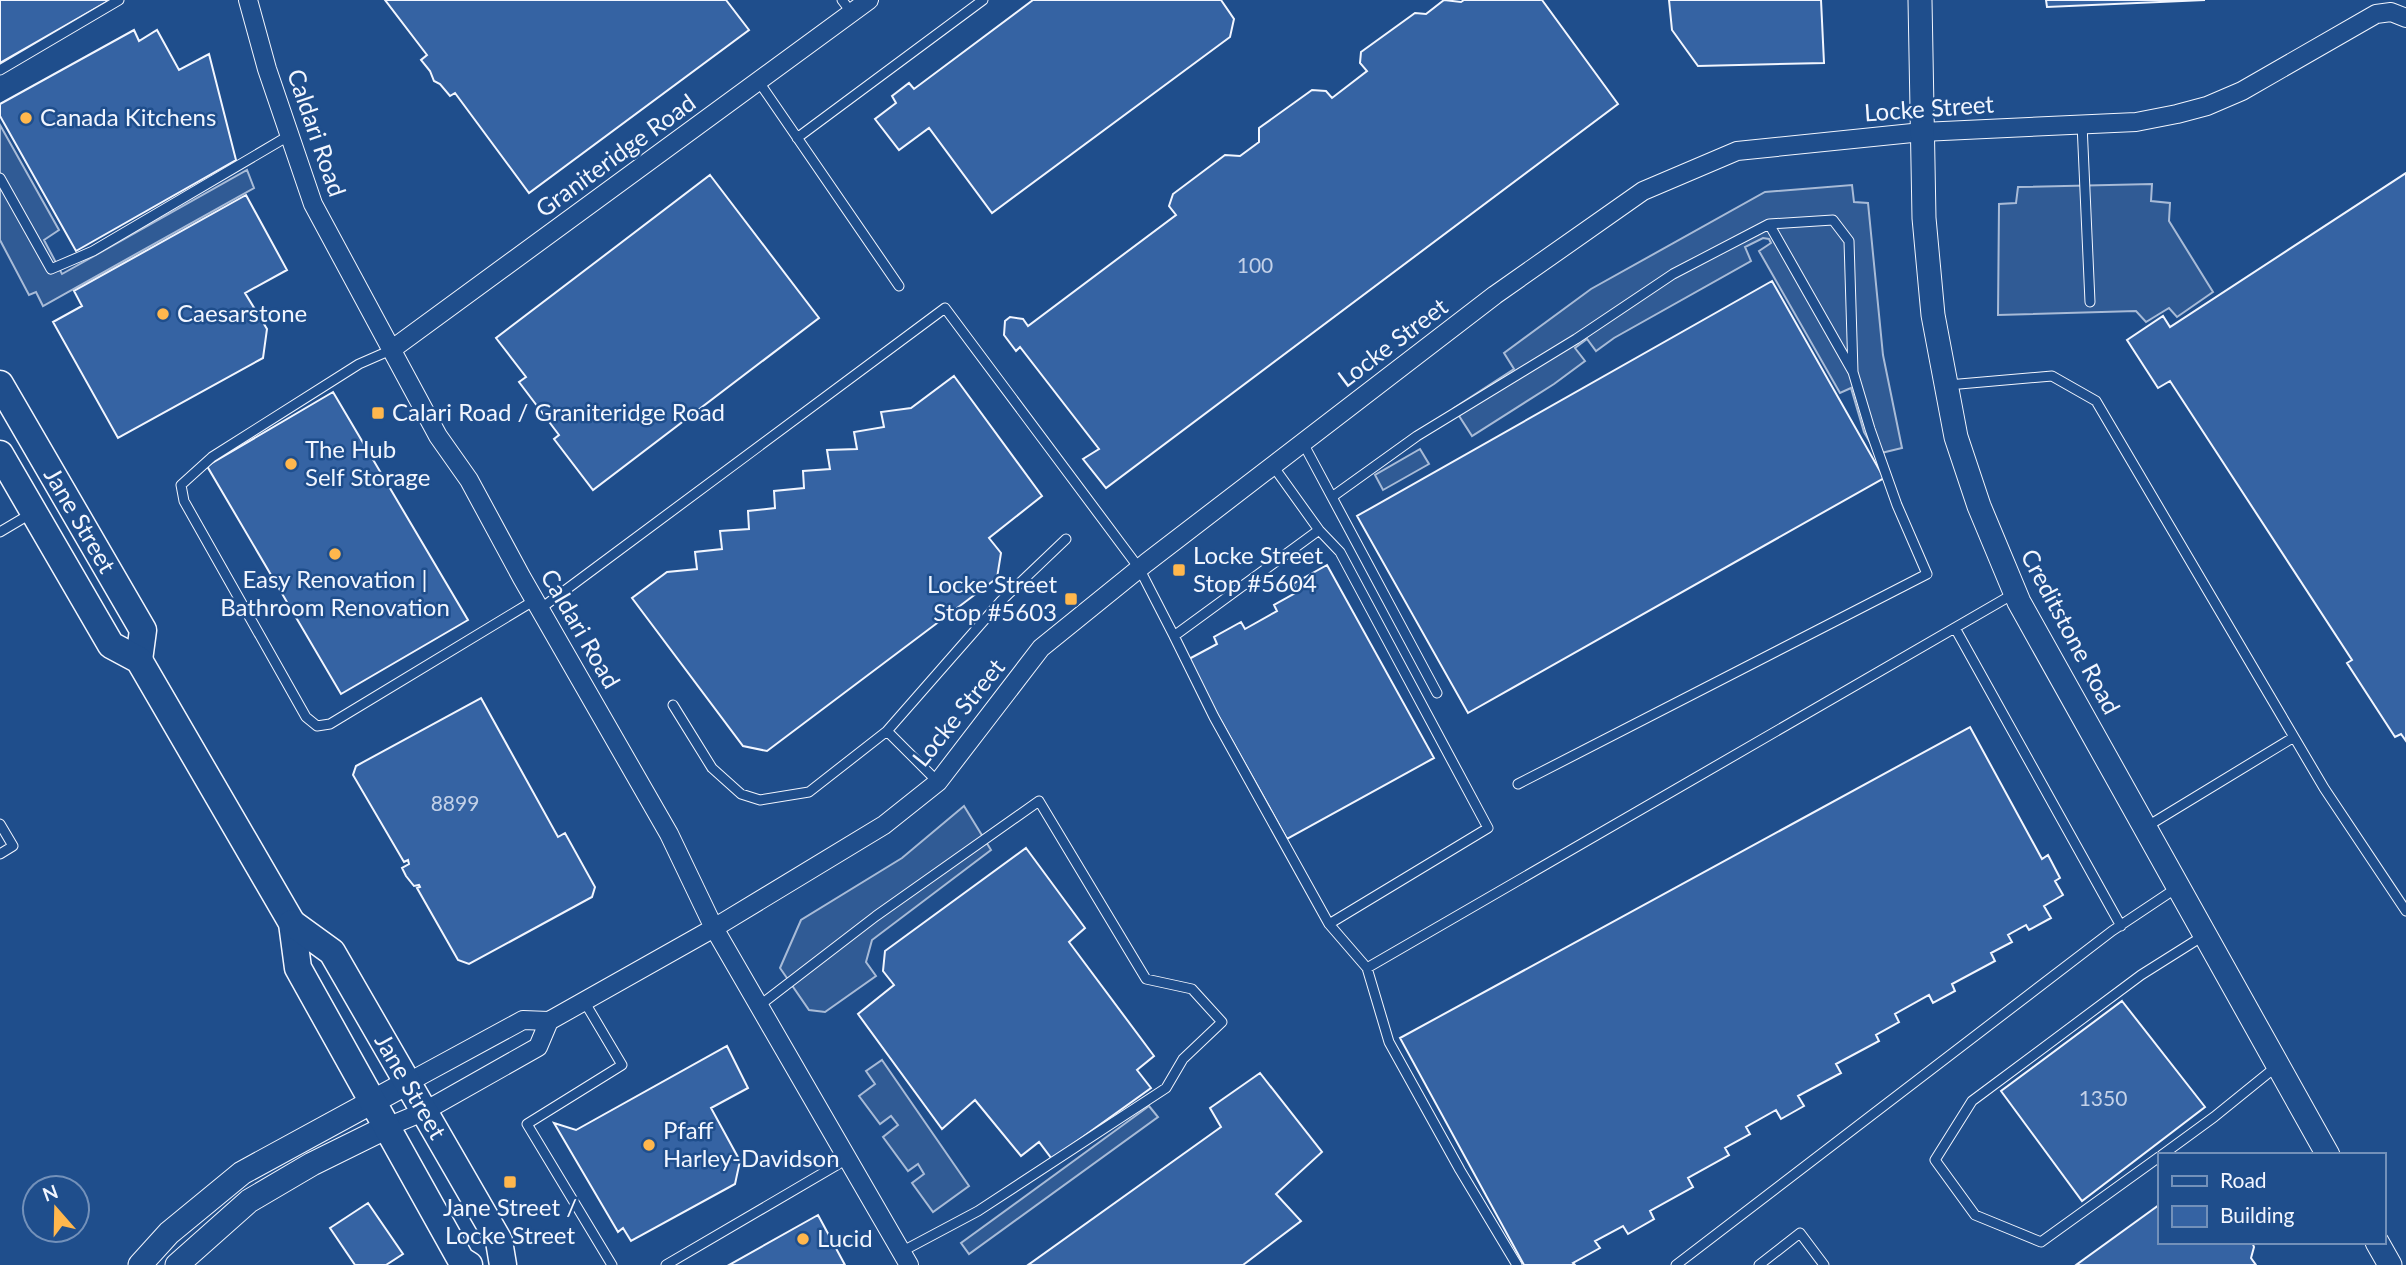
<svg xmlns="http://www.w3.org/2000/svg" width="2406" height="1265" font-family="Lato,sans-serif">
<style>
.built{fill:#305b95;stroke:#a8bbd7;stroke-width:2}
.building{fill:#3563a3;stroke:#f2f6ff;stroke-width:2}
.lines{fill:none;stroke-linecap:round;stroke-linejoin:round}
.service-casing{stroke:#f2f6ff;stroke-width:11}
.minor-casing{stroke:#f2f6ff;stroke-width:20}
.tertiary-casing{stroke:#f2f6ff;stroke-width:25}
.secondary-casing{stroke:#f2f6ff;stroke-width:29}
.service{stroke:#1f4e8c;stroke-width:9}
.minor{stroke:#1f4e8c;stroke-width:18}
.tertiary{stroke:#1f4e8c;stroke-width:23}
.secondary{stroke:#1f4e8c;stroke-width:26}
.poi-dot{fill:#ffb74d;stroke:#1f4e8c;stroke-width:2.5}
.labels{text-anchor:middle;stroke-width:5;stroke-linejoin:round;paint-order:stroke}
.number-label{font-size:21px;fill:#c3d1e8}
.street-label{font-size:24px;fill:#f2f6ff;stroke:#1f4e8c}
.poi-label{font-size:24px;fill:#f2f6ff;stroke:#1f4e8c;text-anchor:start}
</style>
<rect width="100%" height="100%" fill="#1f4e8c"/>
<!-- built -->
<path class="built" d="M 0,125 L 59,230 L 44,240 L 62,274 L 247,170 L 254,188 L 43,306 L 36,292 L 29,295 L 0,240 Z
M 2152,184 L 2151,201 L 2170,203 L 2169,221 L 2213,292 L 2177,317 L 2169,308 L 2146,322 L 2136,311 L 1998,315 L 1999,204 L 2016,203 L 2018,187 Z
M 1852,185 L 1854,202 L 1868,203 L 1883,355 L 1902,448 L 1877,454 L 1864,432 L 1851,388 L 1840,393 L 1759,251 L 1771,243 L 1769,239 L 1763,238 L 1745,247 L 1751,261 L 1614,338 L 1596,351 L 1587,339 L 1575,348 L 1585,361 L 1554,384 L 1472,436 L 1454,408 L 1514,369 L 1504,353 L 1591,289 L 1765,192 Z
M 1420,449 L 1429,464 L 1383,490 L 1375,475 Z
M 964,806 L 991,850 L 872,940 L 866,962 L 876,976 L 825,1012 L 809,1010 L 780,968 L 801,920 L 902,858 Z
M 882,1060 L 969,1186 L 933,1212 L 912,1183 L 924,1174 L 918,1164 L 908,1171 L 883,1137 L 898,1125 L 891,1116 L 880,1124 L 859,1096 L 875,1084 L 866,1071 Z
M 1149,1106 L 1158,1117 L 969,1254 L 961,1243 Z"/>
<!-- building -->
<path class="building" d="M 0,0 L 110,0 L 0,63 Z
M 385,0 L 726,0 L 749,30 L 529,193 L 455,93 L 450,96 L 440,84 L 434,81 L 430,71 L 421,60 L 427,55 Z
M 1033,0 L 1221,0 L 1234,19 L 1230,37 L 992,213 L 929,128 L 899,150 L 875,119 L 896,103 L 892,96 L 909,83 L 914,89 Z
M 1444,0 L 1461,2 L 1464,0 L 1542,0 L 1618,104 L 1106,488 L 1083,459 L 1099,449 L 1020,347 L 1016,351 L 1004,335 L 1005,321 L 1010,317 L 1023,319 L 1028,326 L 1176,215 L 1169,206 L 1173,194 L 1225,155 L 1240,156 L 1259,142 L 1259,128 L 1312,90 L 1326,91 L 1332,98 L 1367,71 L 1360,63 L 1361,52 L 1415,13 L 1426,14 Z
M 1669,0 L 1821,0 L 1824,63 L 1698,66 L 1672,30 Z
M 2046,0 L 2205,0 L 2047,7 Z
M 134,30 L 139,41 L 157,30 L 179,70 L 209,54 L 236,160 L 76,251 L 0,116 L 0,104 Z
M 2406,173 L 2406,741 L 2401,734 L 2395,737 L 2347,663 L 2352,660 L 2170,381 L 2158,388 L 2127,340 L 2163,316 L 2170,327 Z
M 710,175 L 819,318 L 593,490 L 554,439 L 559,435 L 519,382 L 526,377 L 496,338 Z
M 246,195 L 287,270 L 245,293 L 267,329 L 263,358 L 118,438 L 53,322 L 82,306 L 74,291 Z
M 1772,281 L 1884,478 L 1468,713 L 1357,516 Z
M 954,376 L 1042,496 L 989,538 L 1001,553 L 997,578 L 767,751 L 743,746 L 632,598 L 667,572 L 697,569 L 695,552 L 722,549 L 720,531 L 749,529 L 748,511 L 775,508 L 774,491 L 804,488 L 803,471 L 830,469 L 827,450 L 857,449 L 854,432 L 884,427 L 881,412 L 911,408 Z
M 333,392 L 468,620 L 341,694 L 207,466 Z
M 1327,565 L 1434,758 L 1287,839 L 1187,660 L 1217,644 L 1214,637 L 1241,622 L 1245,629 L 1277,611 L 1274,605 L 1297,592 L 1293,584 Z
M 481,698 L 558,837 L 565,833 L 595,887 L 592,897 L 469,964 L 458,960 L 417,888 L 420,887 L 419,885 L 414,886 L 406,876 L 402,868 L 409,864 L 408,860 L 404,862 L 353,775 L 356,766 Z
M 1970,727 L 2042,859 L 2048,855 L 2060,878 L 2055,881 L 2063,895 L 2044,906 L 2051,918 L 2029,930 L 2026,925 L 2008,935 L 2012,942 L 1991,953 L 1995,961 L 1952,984 L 1955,991 L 1933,1003 L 1929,995 L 1895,1014 L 1899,1022 L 1876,1035 L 1879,1041 L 1836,1064 L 1841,1073 L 1798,1096 L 1804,1106 L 1781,1119 L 1776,1110 L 1746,1127 L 1750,1134 L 1725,1148 L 1729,1155 L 1688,1178 L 1693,1187 L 1650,1211 L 1654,1219 L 1628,1234 L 1623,1226 L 1595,1241 L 1600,1248 L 1573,1263 L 1575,1265 L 1524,1265 L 1400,1038 Z
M 1026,848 L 1085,928 L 1069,942 L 1154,1056 L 1137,1070 L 1151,1088 L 1052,1159 L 1039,1142 L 1021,1156 L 975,1100 L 942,1129 L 858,1014 L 894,985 L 883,971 L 885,951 Z
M 2122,1001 L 2205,1107 L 2082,1201 L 2001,1091 Z
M 727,1046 L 748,1088 L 711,1108 L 740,1161 L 735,1184 L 631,1241 L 623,1228 L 618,1232 L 554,1123 L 576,1130 Z
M 1260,1073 L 1322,1152 L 1276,1194 L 1301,1221 L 1243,1265 L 1028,1265 L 1221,1127 L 1210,1108 Z
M 368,1203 L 403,1254 L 386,1265 L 355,1265 L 330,1228 Z
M 2159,1205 L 2159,1242 L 2252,1242 L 2254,1247 L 2251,1258 L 2256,1265 L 2076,1265 Z
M 818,1215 L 845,1265 L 729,1265 Z"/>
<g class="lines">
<!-- service casing -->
<g class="service-casing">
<path id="service" d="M 842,0 L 852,13
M 0,70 L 119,0
M 759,82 L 899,286
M 2082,124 L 2090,302
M 797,138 L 983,0
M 0,178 L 51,269 L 93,251 L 290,135
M 1769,224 L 1853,372
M 391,350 L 359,364 L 212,457 L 181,485 L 184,501 L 306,717 L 317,726 L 330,724 L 535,600
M 1948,385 L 2052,376 L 2096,401 L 2324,788 L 2406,911
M 1303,443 L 1437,693
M 1332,497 L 1417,436 L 1576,339 L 1673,274 L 1769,224 L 1833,220 L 1849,241 L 1853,372 L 1870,429 L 1897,505 L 1927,574 L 1518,784
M 1319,530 L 1340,552 L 1488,828 L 1329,924
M 0,532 L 32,513
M 540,609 L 945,308 L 1139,568 L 1174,636 L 1319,530 L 1273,466
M 1955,628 L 2121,926
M 1174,636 L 1214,717 L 1329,924 L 1367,968
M 673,705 L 712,768 L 741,794 L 760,800 L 809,792 L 887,731 L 938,782
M 887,731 L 1001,601 L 1066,539
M 0,824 L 13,846 L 0,854
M 2146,827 L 2294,737
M 584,1001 L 622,1065 L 527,1124 L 612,1265
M 759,1006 L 876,916 L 1039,801 L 1146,979 L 1192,989 L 1222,1022 L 1183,1059 L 1166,1088 L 978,1211 L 901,1252
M 2162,1155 L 2214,1117 L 2277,1066
M 2159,1157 L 2041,1242 L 1975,1215 L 1935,1160 L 1972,1101 L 2141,975 L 2203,936
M 666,1265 L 847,1159
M 1517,1265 L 1460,1170 L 1389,1042 L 1367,968 L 2015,593
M 1676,1265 L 2112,931 L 2178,887
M 1759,1265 L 1800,1233 L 1824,1265"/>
</g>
<!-- minor casing -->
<g class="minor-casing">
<path id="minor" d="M 248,0 L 267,69 L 313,204 L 438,436 L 469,480 L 522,578 L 669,834 L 714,928 L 909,1265
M 391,350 L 869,0
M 407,1083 L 523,1020 L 549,1021 L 714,928 L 884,825 L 938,782 L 1041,648 L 1146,563 L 1495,295 L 1643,191 L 1737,151 L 1922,132 L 2136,122 L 2177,114 L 2207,106 L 2242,91 L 2376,14 L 2391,12 L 2406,18
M 387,1127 L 423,1112 L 538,1047 L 549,1021"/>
</g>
<!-- tertiary casing -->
<g class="tertiary-casing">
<path id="tertiary" d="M 1920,0 L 1924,218 L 1933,315 L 1956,437 L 1979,506 L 2019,602 L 2328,1155
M 2377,1242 L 2390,1265
M 140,1265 L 169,1233 L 242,1173 L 407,1083
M 177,1265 L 249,1201 L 312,1164 L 387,1127"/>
</g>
<!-- secondary casing -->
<g class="secondary-casing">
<g id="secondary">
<path id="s1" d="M 0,384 L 143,630 L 139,660"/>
<path d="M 0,454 L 111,645 L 139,660 L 292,923 L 298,968 L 461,1260 L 469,1265"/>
<path id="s2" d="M 292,923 L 332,952 L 499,1241 L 503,1265"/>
</g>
</g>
<!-- service -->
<use href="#service" class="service"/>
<!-- minor -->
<use href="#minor" class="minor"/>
<!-- tertiary -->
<use href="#tertiary" class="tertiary"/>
<!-- secondary -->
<use href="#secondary" class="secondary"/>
</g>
<!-- markers -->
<g class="poi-dot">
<circle cx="26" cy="118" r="7"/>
<circle cx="163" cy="314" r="7"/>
<rect x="371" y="406" width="14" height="14" rx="3.5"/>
<circle cx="291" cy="464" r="7"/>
<circle cx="335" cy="554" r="7"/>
<rect x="1172" y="563" width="14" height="14" rx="3.5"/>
<rect x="1064" y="592" width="14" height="14" rx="3.5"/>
<circle cx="649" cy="1145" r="7"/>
<rect x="503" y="1175" width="14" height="14" rx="3.5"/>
<circle cx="803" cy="1239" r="7"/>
</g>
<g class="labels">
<!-- number labels -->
<g class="number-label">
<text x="1255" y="273">100</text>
<text x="455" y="811">8899</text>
<text x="2103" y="1106">1350</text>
</g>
<!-- street labels -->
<g class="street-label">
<text transform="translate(1929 109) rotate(-4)" y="8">Locke Street</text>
<text transform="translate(316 133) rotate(71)" y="8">Caldari Road</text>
<text transform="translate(616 156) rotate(-36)" y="8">Graniteridge Road</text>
<text transform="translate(1393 343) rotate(-37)" y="8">Locke Street</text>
<text dy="8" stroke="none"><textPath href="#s1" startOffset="158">Jane Street</textPath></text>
<text transform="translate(580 629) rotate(60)" y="8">Caldari Road</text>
<text transform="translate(2070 632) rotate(62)" y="8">Creditstone Road</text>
<text transform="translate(959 713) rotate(-51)" y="8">Locke Street</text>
<text dy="8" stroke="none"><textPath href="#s2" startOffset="205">Jane Street</textPath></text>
</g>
<!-- poi labels -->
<g class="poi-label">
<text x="40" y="126">Canada Kitchens</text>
<text x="177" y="322">Caesarstone</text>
<text x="392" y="421">Calari Road / Graniteridge Road</text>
<text x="305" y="458">The Hub<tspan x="305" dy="28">Self Storage</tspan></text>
<text x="1193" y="564">Locke Street<tspan x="1193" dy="28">Stop #5604</tspan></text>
<text x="335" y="588" text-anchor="middle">Easy Renovation |<tspan x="335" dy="28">Bathroom Renovation</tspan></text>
<text x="1057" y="593" text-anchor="end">Locke Street<tspan x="1057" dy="28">Stop #5603</tspan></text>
<text x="663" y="1139">Pfaff<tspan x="663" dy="28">Harley-Davidson</tspan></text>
<text x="510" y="1216" text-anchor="middle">Jane Street /<tspan x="510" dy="28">Locke Street</tspan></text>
<text x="817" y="1247">Lucid</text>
</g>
</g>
<!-- legend -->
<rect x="2158" y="1153" width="228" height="91" fill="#1f4e8c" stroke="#7391ba" stroke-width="2"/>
<rect x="2172" y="1176" width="35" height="10" fill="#1f4e8c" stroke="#7391ba" stroke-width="2"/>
<text x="2220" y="1188" font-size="21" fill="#f2f6ff">Road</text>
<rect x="2172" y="1206" width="35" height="21" fill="#3563a3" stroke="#7391ba" stroke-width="2"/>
<text x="2220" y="1223" font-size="21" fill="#f2f6ff">Building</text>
<!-- north arrow -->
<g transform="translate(56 1209) rotate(340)"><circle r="33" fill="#1f4e8c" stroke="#7391ba" stroke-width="2"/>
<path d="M0-5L12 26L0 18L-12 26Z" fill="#ffb74d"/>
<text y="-10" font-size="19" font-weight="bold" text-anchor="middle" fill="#f2f6ff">N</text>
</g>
</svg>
